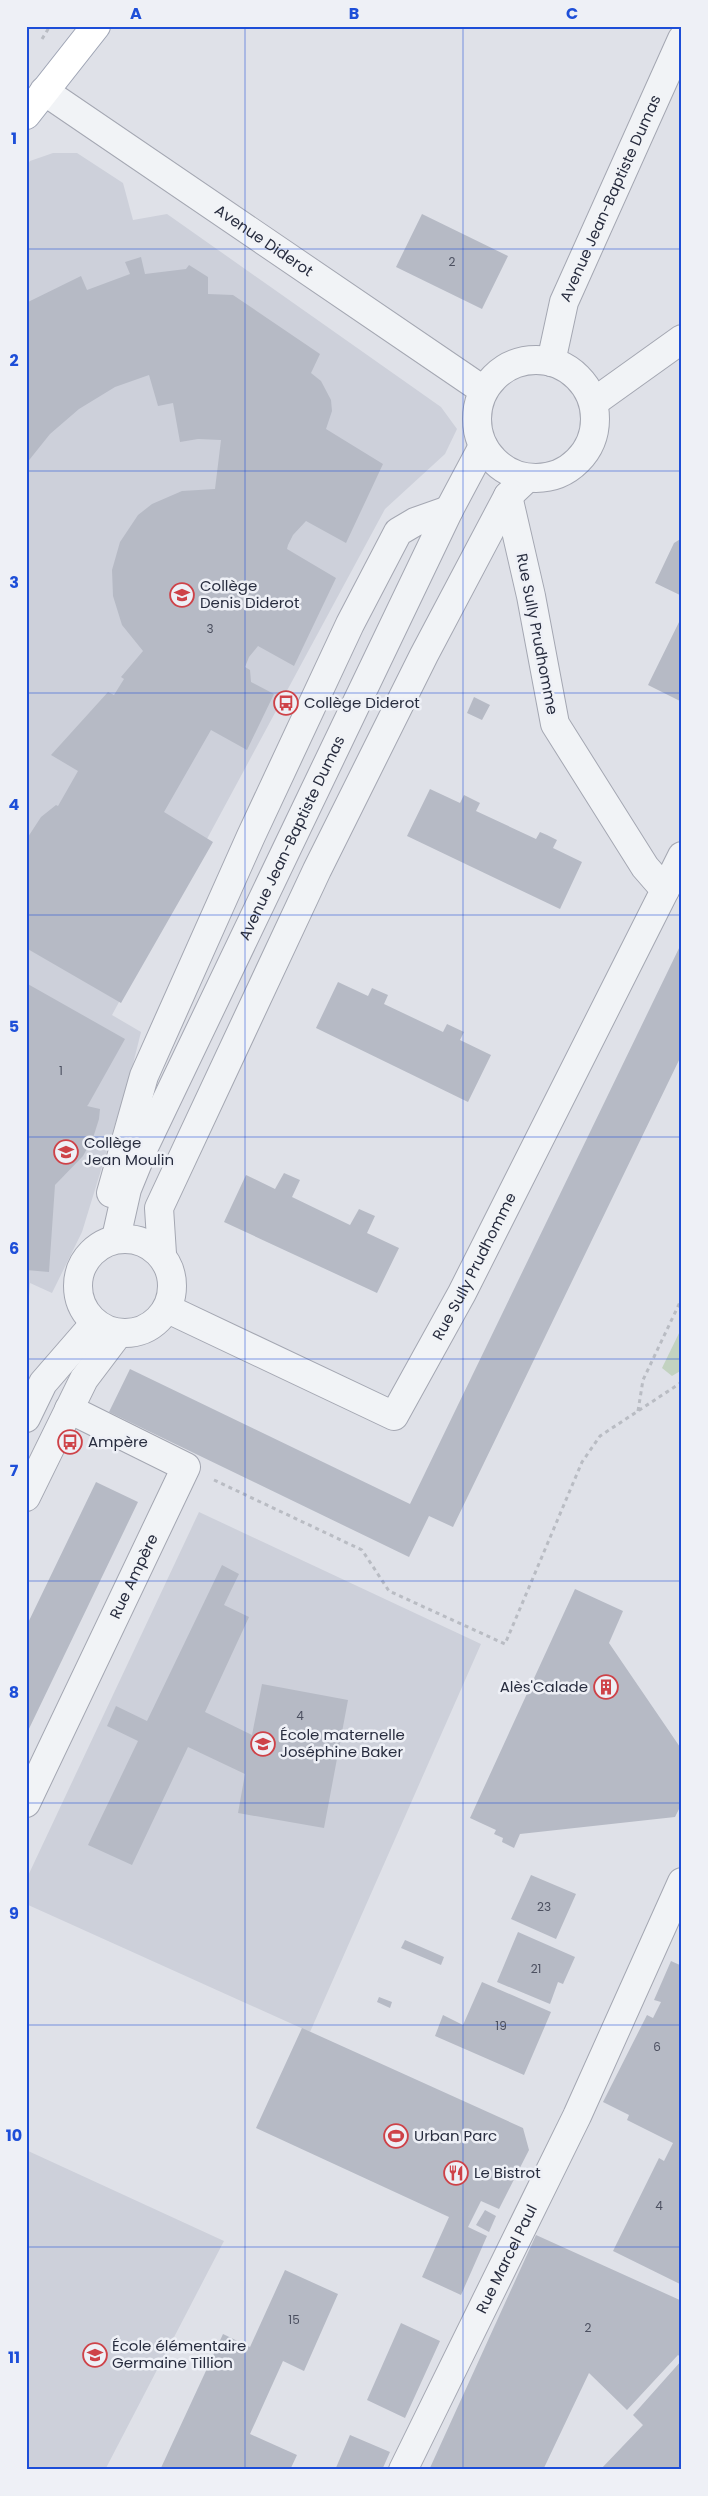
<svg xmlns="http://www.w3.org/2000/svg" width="708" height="2496" font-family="Poppins,sans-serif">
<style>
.built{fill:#cdd0da}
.green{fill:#c2d2c0}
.building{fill:#b6bac5}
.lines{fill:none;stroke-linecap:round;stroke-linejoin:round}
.minor-casing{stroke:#a4a7b2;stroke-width:30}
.major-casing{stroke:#9ea4b4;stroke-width:30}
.path{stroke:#b9bcc3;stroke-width:3;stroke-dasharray:4 4;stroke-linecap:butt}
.minor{stroke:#f1f3f6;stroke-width:28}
.major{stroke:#fff;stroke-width:28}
.grid{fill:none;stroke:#1d4ed8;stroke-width:1;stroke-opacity:0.55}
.labels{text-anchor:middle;stroke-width:5;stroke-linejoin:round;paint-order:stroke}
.number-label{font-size:12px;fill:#4c5060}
.street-label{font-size:15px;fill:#282d3f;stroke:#eef0f6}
.poi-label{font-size:15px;fill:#282d3f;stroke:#eef0f6;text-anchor:start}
.neatline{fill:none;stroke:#1d4ed8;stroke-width:2}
.grid-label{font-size:16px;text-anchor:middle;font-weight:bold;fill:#1d4ed8}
</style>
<rect width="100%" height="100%" fill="#dfe1e8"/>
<!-- built -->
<path class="built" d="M 53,153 L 77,153 L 123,183 L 133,220 L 167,214 L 441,407 L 457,429 L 445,454 L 385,509 L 112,1015 L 141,1032 L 131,1072 L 82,1232 L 52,1293 L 30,1283 L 26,1336 L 26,167 L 30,161 Z
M 199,1512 L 481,1644 L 310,2032 L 26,1904 L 26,1880 Z
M 26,2150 L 224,2241 L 105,2470 L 26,2470 Z"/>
<!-- green -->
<path class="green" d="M 682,1327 L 682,1370 L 672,1376 L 662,1368 Z"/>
<!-- building -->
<path class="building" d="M 422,214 L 508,256 L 482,309 L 396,267 Z
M 141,257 L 145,274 L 186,269 L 189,265 L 208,277 L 208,294 L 233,295 L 320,354 L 311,373 L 321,381 L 331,400 L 332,411 L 326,429 L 383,464 L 346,543 L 306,521 L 293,535 L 288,545 L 287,549 L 336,578 L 294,666 L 258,646 L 249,657 L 245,667 L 250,670 L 251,682 L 274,694 L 247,750 L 211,730 L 164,812 L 213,842 L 121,1003 L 26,948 L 26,924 L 29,919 L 26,918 L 26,840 L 41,817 L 56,805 L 58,806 L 78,771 L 51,755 L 108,692 L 114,695 L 124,679 L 121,677 L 143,651 L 122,625 L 113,596 L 112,570 L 120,542 L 138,515 L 152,504 L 182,491 L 215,489 L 221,440 L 198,439 L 180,442 L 173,403 L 158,406 L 149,375 L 115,387 L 79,409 L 50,434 L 26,464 L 26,303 L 81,276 L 87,290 L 130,274 L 125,262 Z
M 682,538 L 682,596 L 655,583 L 674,543 Z
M 682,616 L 682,702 L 648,685 Z
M 474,697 L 490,705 L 482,720 L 467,713 Z
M 430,789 L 460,803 L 464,795 L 480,803 L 476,811 L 536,839 L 540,832 L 547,835 L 557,840 L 553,848 L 582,862 L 560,909 L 407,836 Z
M 682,942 L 682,1054 L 453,1527 L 429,1516 L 409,1557 L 109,1412 L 130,1369 L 410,1504 Z
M 338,982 L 368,996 L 372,988 L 388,995 L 384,1004 L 443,1032 L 447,1024 L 464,1032 L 460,1040 L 491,1055 L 468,1102 L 316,1028 Z
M 26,983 L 125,1039 L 88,1105 L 87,1106 L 100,1109 L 99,1119 L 93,1138 L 83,1156 L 55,1185 L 49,1272 L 26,1270 Z
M 284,1173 L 300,1180 L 292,1197 L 350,1225 L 359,1209 L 375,1216 L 367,1233 L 399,1248 L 377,1293 L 224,1222 L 246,1175 L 275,1189 Z
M 96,1482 L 138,1502 L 26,1735 L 26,1627 Z
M 222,1565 L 239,1574 L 224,1605 L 249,1617 L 205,1712 L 252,1735 L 262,1684 L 348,1700 L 324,1828 L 238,1813 L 245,1774 L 188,1747 L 132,1865 L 88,1845 L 138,1741 L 107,1726 L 116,1706 L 147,1721 Z
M 575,1589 L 623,1611 L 609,1643 L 682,1750 L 682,1803 L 675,1817 L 520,1834 L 514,1848 L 502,1842 L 503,1838 L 494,1834 L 496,1830 L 470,1818 Z
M 531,1875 L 576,1894 L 556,1939 L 511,1919 Z
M 518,1932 L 575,1957 L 563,1984 L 558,1982 L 550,2004 L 497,1982 Z
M 405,1940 L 444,1957 L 441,1965 L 401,1948 Z
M 671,1961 L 682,1966 L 682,2024 L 680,2030 L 682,2031 L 682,2285 L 613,2251 L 659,2158 L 664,2161 L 673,2143 L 627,2120 L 629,2115 L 603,2102 L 647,2015 L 653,2018 L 661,2002 L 654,2000 Z
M 482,1982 L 551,2012 L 524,2075 L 435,2036 L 443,2015 L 463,2025 Z
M 379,1997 L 392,2002 L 390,2008 L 377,2002 Z
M 302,2028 L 523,2128 L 529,2150 L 499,2209 L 481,2201 L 468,2227 L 487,2236 L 461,2295 L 422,2277 L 449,2217 L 256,2128 Z
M 485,2210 L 496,2216 L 489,2232 L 476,2225 Z
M 536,2235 L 682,2301 L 682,2358 L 678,2355 L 627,2410 L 589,2373 L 543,2470 L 429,2470 Z
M 285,2270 L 338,2294 L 304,2371 L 283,2361 L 250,2434 L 297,2455 L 290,2470 L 160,2470 L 223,2334 L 250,2347 Z
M 401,2323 L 440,2341 L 405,2418 L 367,2400 Z
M 682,2360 L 682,2470 L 600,2470 L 643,2425 L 633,2415 Z
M 350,2435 L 390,2452 L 382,2470 L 335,2470 Z"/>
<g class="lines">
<!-- minor casing -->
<g class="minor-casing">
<g id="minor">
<path id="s1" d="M 44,91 L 483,390"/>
<circle cx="536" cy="419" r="59"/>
<path id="s2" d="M 551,362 L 564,302 L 682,39"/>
<path d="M 594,402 L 682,339"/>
<path d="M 665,890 L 682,856"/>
<path d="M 111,1193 L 144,1076 L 251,836 L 350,624 L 398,532 L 415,522 L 449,510"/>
<path id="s3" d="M 116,1238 L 127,1189 L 145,1145 L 449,510 L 483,446"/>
<circle cx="125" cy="1286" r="47"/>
<path d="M 162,1254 L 159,1208 L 317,870 L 424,655 L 508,496 L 527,478"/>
<path id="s4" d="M 168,1309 L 394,1416 L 462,1293 L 665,890 L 645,867 L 555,724 L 531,596 L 508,496"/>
<path d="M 26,1418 L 43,1383 L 95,1323"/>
<path d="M 26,1497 L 84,1379 L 118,1334"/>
<path id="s5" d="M 26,1803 L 186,1467 L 69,1409"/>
<path id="s6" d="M 403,2470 L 577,2116 L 682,1882"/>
</g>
</g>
<!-- major casing -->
<g class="major-casing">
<path id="major" d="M 26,115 L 96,26"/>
</g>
<!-- path -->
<path class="path" d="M 42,39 L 50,26
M 638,1411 L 643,1380 L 682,1298
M 214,1480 L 362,1550 L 389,1591 L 505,1644 L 582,1462 L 600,1436 L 682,1382"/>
<!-- minor -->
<use href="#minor" class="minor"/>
<!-- major -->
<use href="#major" class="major"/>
</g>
<!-- grid -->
<path class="grid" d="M 245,26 L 245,2470M 463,26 L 463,2470M 26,249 L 682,249M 26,471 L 682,471M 26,693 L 682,693M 26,915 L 682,915M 26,1137 L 682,1137M 26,1359 L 682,1359M 26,1581 L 682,1581M 26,1803 L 682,1803M 26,2025 L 682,2025M 26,2247 L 682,2247"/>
<!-- icons -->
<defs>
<g id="school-ring" transform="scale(1.25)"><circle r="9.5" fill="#eef0f6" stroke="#ce4248" stroke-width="1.5"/><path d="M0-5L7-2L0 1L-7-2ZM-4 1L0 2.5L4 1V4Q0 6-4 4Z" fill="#ce4248"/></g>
<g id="bus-ring" transform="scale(1.25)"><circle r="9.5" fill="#eef0f6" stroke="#ce4248" stroke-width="1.5"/><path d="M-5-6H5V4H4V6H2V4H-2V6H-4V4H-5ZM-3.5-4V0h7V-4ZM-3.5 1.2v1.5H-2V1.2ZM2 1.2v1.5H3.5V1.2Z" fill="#ce4248"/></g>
<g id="building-ring" transform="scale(1.25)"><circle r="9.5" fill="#eef0f6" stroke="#ce4248" stroke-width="1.5"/><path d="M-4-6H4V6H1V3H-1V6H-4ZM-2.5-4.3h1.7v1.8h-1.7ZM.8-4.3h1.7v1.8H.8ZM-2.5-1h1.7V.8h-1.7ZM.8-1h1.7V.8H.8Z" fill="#ce4248"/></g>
<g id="stadium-ring" transform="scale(1.25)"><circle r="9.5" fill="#eef0f6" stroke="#ce4248" stroke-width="1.5"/><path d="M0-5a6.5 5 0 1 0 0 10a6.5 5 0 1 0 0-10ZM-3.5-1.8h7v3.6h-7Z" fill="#ce4248"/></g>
<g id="restaurant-ring" transform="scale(1.25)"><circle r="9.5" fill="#eef0f6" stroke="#ce4248" stroke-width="1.5"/><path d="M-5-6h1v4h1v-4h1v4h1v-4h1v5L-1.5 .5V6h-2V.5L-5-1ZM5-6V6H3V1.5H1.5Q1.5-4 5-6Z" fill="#ce4248"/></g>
</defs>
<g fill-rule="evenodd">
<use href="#school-ring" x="182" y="595"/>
<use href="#bus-ring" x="286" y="703"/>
<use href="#school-ring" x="66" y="1152"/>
<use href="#bus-ring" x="70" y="1442"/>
<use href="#building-ring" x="606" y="1687"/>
<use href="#school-ring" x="263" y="1744"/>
<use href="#stadium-ring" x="396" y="2136"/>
<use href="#restaurant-ring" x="456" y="2173"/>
<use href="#school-ring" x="95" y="2355"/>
</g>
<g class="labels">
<!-- number labels -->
<g class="number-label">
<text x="452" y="266">2</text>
<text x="210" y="633">3</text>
<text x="61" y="1075">1</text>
<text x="300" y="1720">4</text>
<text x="544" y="1911">23</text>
<text x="536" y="1973">21</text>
<text x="501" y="2030">19</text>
<text x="657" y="2051">6</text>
<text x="659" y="2210">4</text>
<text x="294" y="2324">15</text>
<text x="588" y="2332">2</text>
</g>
<!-- street labels -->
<g class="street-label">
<text dy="5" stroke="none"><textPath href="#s2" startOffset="175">Avenue Jean-Baptiste Dumas</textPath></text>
<text dy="5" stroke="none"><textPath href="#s1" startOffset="266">Avenue Diderot</textPath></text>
<text transform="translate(537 634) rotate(79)" y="5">Rue Sully Prudhomme</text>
<text dy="5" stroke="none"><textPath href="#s3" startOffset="438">Avenue Jean-Baptiste Dumas</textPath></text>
<text dy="5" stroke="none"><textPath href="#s4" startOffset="420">Rue Sully Prudhomme</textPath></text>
<text dy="5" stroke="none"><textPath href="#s5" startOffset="251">Rue Ampère</textPath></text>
<text dy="5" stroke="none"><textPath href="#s6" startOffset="235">Rue Marcel Paul</textPath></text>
</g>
<!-- poi labels -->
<g class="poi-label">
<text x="200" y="591">Collège<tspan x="200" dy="17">Denis Diderot</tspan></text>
<text x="304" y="708">Collège Diderot</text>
<text x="84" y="1148">Collège<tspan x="84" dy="17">Jean Moulin</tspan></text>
<text x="88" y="1447">Ampère</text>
<text x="588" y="1692" text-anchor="end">Alès'Calade</text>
<text x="280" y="1740">École maternelle<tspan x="280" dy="17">Joséphine Baker</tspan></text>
<text x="414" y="2141">Urban Parc</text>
<text x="474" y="2178">Le Bistrot</text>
<text x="112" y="2351">École élémentaire<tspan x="112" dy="17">Germaine Tillion</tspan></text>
</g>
</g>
<!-- border -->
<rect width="708" height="2496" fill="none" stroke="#eef0f6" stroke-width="55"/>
<rect x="28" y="28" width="652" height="2440" class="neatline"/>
<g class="grid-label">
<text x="136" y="19">A</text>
<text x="354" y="19">B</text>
<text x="572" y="19">C</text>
<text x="14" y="144">1</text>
<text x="14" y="366">2</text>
<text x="14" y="588">3</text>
<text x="14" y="810">4</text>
<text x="14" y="1032">5</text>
<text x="14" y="1254">6</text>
<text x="14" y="1476">7</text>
<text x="14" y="1698">8</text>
<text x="14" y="1919">9</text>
<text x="14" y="2141">10</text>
<text x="14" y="2363">11</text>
</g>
</svg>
